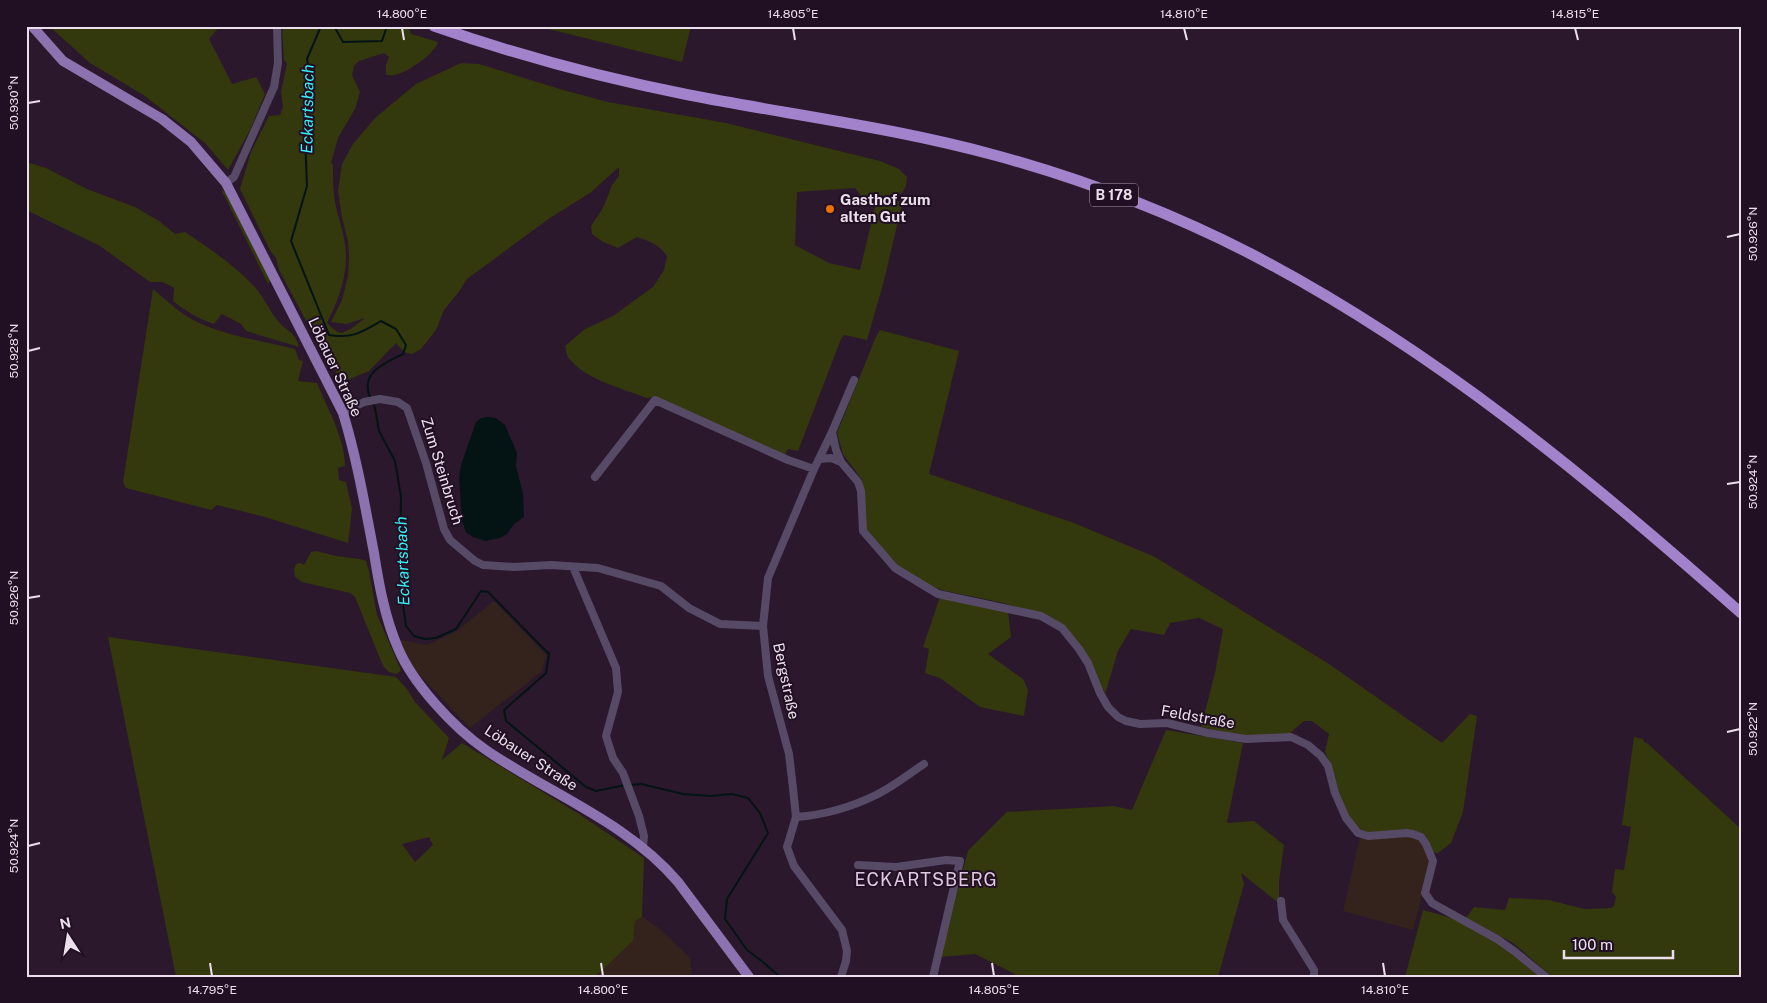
<svg xmlns="http://www.w3.org/2000/svg" width="1767" height="1003" font-family="'Public Sans',sans-serif">
<style>
.industrial{fill:#34231c}
.green{fill:#33380d;fill-rule:evenodd}
.water{fill:#041314}
.lines{fill:none;stroke-linecap:round;stroke-linejoin:round}
.stream{stroke:#041314;stroke-width:2}
.minor{stroke:#564a67;stroke-width:8}
.major{stroke:#8c72ae;stroke-width:10}
.highway{stroke:#a182cb;stroke-width:11}
.ticks{fill:none;stroke:#ecdfec;stroke-width:2}
.food-dot{fill:#e8710a;stroke:#210f23;stroke-width:2}
.labels{text-anchor:middle;stroke-width:4;stroke-linejoin:round;paint-order:stroke}
.shield{fill:#210f23;stroke:#afa1b0;stroke-width:1}
.shield-label{font-size:14px;font-weight:bold;fill:#ecdfec}
.poi-label{font-size:15px;font-weight:bold;fill:#ecdfec;stroke:#210f23;text-anchor:start}
.street-label{font-size:15px;fill:#ecdfec;stroke:#210f23}
.water-label{font-size:16px;font-style:italic;fill:#36f1f7;stroke:#210f23}
.quarter-label{font-size:18px;letter-spacing:1px;fill:#e1c8e3;stroke:#210f23}
.neatline{fill:none;stroke:#ecdfec;stroke-width:2}
.ticks-label{font-size:12px;text-anchor:middle;fill:#ecdfec}
</style>
<rect width="100%" height="100%" fill="#2b182c"/>
<!-- industrial -->
<path class="industrial" d="M 494,601 L 546,655 L 542,671 L 470,728 L 412,667 L 400,640 L 427,645 L 457,631 Z
M 1406,835 L 1420,839 L 1431,861 L 1413,930 L 1343,911 L 1360,837 Z
M 642,917 L 659,928 L 690,958 L 692,974 L 670,977 L 595,977 L 633,941 L 635,920 Z"/>
<!-- green -->
<path class="green" d="M 49,26 L 220,26 L 209,39 L 232,84 L 256,77 L 265,94 L 250,130 L 228,170 L 206,144 L 145,96 L 90,63 Z
M 285,26 L 405,26 L 409,28 L 411,34 L 438,42 C 435,54 407,73 394,75 C 393,76 387,75 386,75 L 386,65 L 389,57 L 384,53 L 359,61 L 354,66 L 352,75 L 360,92 L 355,109 L 338,138 L 331,163 L 333,164 C 333,178 333,193 336,207 C 340,224 347,242 346,260 C 345,283 337,303 327,323 L 337,332 L 342,333 L 352,328 L 365,318 L 346,324 L 331,322 L 342,300 L 348,276 L 349,256 L 348,241 L 342,217 L 338,191 L 342,164 L 353,144 L 375,118 L 416,84 L 461,63 L 479,64 L 563,90 L 608,102 L 726,123 L 880,161 L 899,169 L 907,177 L 906,186 L 902,193 L 864,199 L 855,188 L 797,192 L 795,245 L 829,263 L 860,270 L 876,203 C 886,200 895,196 902,204 L 884,281 L 867,340 L 844,335 L 841,339 L 798,451 L 788,449 L 785,455 L 655,397 L 647,398 C 624,389 583,379 568,357 C 566,354 566,349 565,346 L 585,329 L 613,316 L 653,287 L 664,270 L 667,256 C 660,245 649,241 637,237 L 618,248 L 603,242 L 592,234 L 591,226 L 603,208 L 612,185 L 619,176 L 619,167 L 590,193 L 550,218 L 467,279 L 458,293 L 444,310 L 436,330 L 421,349 L 412,354 L 404,352 L 396,343 L 369,371 L 345,381 L 340,379 L 323,347 L 323,338 L 316,336 L 311,330 L 279,270 L 276,258 L 270,250 L 240,189 L 251,152 L 269,116 L 280,115 L 283,107 L 281,92 L 287,63 L 284,60 L 282,31 Z
M 536,26 L 691,26 L 682,62 Z
M 26,162 L 46,168 L 87,189 L 135,207 L 159,221 L 175,234 L 185,232 C 209,248 234,265 254,286 C 264,297 269,310 278,321 C 287,332 296,332 299,347 L 246,331 L 241,324 L 222,314 L 214,324 C 198,319 186,311 173,301 L 174,288 L 163,282 L 150,282 L 100,246 L 26,210 Z
M 221,189 L 226,193 L 270,280 L 268,284 Z
M 153,289 C 167,301 181,314 197,322 C 227,336 263,341 295,349 L 299,360 L 303,361 L 298,381 L 317,383 C 327,408 345,438 345,466 L 338,468 L 339,480 L 346,482 L 352,509 L 348,543 L 265,517 L 217,505 L 211,510 L 126,488 L 123,482 Z
M 880,330 L 959,351 L 929,474 L 1074,523 L 1155,557 L 1329,664 L 1442,743 L 1470,714 L 1477,716 L 1463,812 L 1451,843 L 1438,853 L 1433,852 C 1431,846 1428,838 1424,835 C 1405,820 1373,842 1356,827 C 1342,814 1335,771 1325,752 L 1329,734 L 1312,721 L 1304,721 L 1289,734 L 1242,736 L 1201,727 L 1215,673 L 1223,629 L 1199,618 L 1170,623 L 1164,635 L 1131,629 L 1118,651 L 1105,694 L 1090,661 L 1064,627 L 1051,617 L 999,602 L 941,590 L 927,584 L 901,569 L 866,531 L 862,480 L 843,454 L 837,433 L 875,339 Z
M 316,551 L 336,556 L 360,559 L 366,561 L 369,571 L 377,615 L 401,670 L 397,674 L 389,672 L 383,666 L 355,597 L 350,593 L 302,582 L 295,577 L 294,569 L 296,564 L 300,563 L 304,565 L 311,552 Z
M 940,597 L 1008,611 L 1011,637 L 988,654 L 1023,679 L 1028,690 L 1024,716 L 980,707 L 940,678 L 925,673 L 929,649 L 923,647 Z
M 108,637 L 396,677 L 407,689 L 415,702 L 449,738 L 442,760 L 462,743 L 579,814 L 644,858 L 642,917 L 635,921 L 633,941 L 595,977 L 176,977 ZM 429,837 L 433,845 L 415,862 L 402,844 Z
M 1166,730 L 1243,743 L 1227,823 L 1254,821 L 1284,845 L 1279,881 L 1279,901 L 1276,901 L 1241,873 L 1244,884 L 1218,977 L 1016,977 L 1015,974 L 975,954 L 939,957 L 968,851 L 1007,812 L 1114,806 L 1132,810 Z
M 1634,737 L 1643,739 L 1644,742 L 1647,743 L 1741,829 L 1741,977 L 1552,977 L 1513,943 L 1466,918 L 1474,907 L 1505,910 L 1509,898 L 1549,900 L 1584,909 L 1611,908 L 1614,906 L 1616,897 L 1612,892 L 1615,869 L 1624,870 L 1631,827 L 1622,825 Z
M 1423,910 C 1433,913 1443,915 1453,919 C 1486,931 1513,955 1540,977 L 1405,977 Z"/>
<!-- water -->
<path class="water" d="M 488,417 L 496,418 L 505,425 L 517,453 L 516,466 L 523,494 L 524,517 L 514,524 L 507,534 L 500,538 L 485,541 L 473,537 L 466,532 L 462,521 L 459,477 L 461,465 L 476,422 L 481,418 Z"/>
<g class="lines">
<!-- stream -->
<path class="stream" d="M 321,26 L 307,59 L 311,84 L 304,112 L 307,186 L 291,241 L 329,335 C 352,339 362,332 381,321 L 396,329 L 406,345 L 403,354 C 385,363 358,373 371,399
M 334,26 L 343,42 L 382,41 L 387,26
M 373,403 L 375,408 L 379,431 L 395,461 L 401,497 L 400,584 L 406,626 L 414,636 L 425,639 L 436,638 L 456,629 L 481,591 L 488,592 L 549,654 L 546,673 L 504,710 L 506,721 L 586,787 L 596,791 L 625,785
M 629,785 L 641,784 L 683,794 L 710,796 L 732,794 L 748,798 L 760,813 L 768,833 L 727,899 L 725,919 L 747,950 L 763,962 L 780,977"/>
<!-- minor -->
<path class="minor" d="M 226,183 L 234,177 L 274,87 L 278,63 L 277,26
M 343,413 L 364,402 L 380,399 L 398,402 L 407,408 L 426,463 L 444,529 L 450,540 L 475,561 L 483,565 L 514,567 L 551,565 L 598,568 L 661,586 L 689,608 L 720,624 L 763,626
M 832,432 L 836,450 L 841,462 L 858,482 L 861,491 L 863,531 L 895,568 L 938,594 L 1041,616 L 1062,628 L 1079,649 L 1088,663 L 1100,693 L 1108,707 L 1118,717 L 1126,721 L 1140,724 L 1167,723 L 1208,733 L 1246,739 L 1291,737 L 1308,745 L 1321,756 L 1328,766 L 1335,793 L 1346,818 L 1358,833 L 1368,836 L 1407,833 L 1413,834 L 1421,837 L 1426,844 L 1433,861 L 1425,893 L 1432,903 L 1497,939 L 1514,951 L 1546,977
M 820,459 L 831,458 L 841,462
M 595,477 L 655,400 L 788,460 L 814,469
M 573,567 L 616,668 L 618,692 L 606,736 L 613,758 L 623,773 L 639,816 L 644,836 L 643,847
M 796,817 C 825,815 852,807 878,794 C 894,786 909,774 924,764
M 858,865 L 896,867 L 946,860 L 960,861 L 933,977
M 1281,901 L 1283,920 L 1314,970 L 1314,977
M 841,977 L 846,961 L 847,951 L 842,930 L 794,866 L 787,847 L 796,817 L 793,788 L 789,754 L 768,676 L 763,626 L 768,578 L 814,469 L 832,432 L 854,380"/>
<!-- major -->
<path class="major" d="M 32,26 L 63,61 L 162,119 L 191,142 L 226,183 L 343,413 C 357,459 365,506 374,553 C 379,585 385,618 398,648 C 413,684 454,728 486,750 C 550,794 627,822 678,882 L 749,977"/>
<!-- highway -->
<path class="highway" d="M 434,26 C 517,55 602,78 689,95 C 792,115 897,128 998,156 C 1085,180 1171,213 1251,254 C 1432,348 1589,478 1741,613"/>
</g>
<!-- ticks -->
<path class="ticks" d="M 402,28 L 404,40M 793,28 L 795,40M 1184,28 L 1187,40M 1575,28 L 1578,40M 28,103 L 40,101M 1727,237 L 1740,234M 28,351 L 40,348M 1727,484 L 1740,482M 28,598 L 40,596M 1727,732 L 1740,729M 28,846 L 40,843M 210,963 L 212,976M 601,963 L 603,976M 992,963 L 994,976M 1383,963 L 1385,976"/>
<!-- markers -->
<circle class="food-dot" cx="830" cy="209" r="5"/>
<g class="labels">
<!-- shield labels -->
<rect class="shield" x="1090" y="183.5" width="48" height="23" rx="4"/>
<g class="shield-label">
<text x="1114" y="200">B 178</text>
</g>
<!-- poi labels -->
<g class="poi-label">
<text x="840" y="205">Gasthof zum<tspan x="840" dy="17">alten Gut</tspan></text>
</g>
<!-- street labels -->
<g class="street-label">
<text transform="translate(335 367) rotate(65)" y="5">Löbauer Straße</text>
<text transform="translate(442 471) rotate(73)" y="5">Zum Steinbruch</text>
<text transform="translate(786 681) rotate(78)" y="5">Bergstraße</text>
<text transform="translate(1198 717) rotate(10)" y="5">Feldstraße</text>
<text transform="translate(531 758) rotate(33)" y="5">Löbauer Straße</text>
</g>
<!-- water labels -->
<g class="water-label">
<text transform="translate(307 109) rotate(-89)" y="6">Eckartsbach</text>
<text transform="translate(402 561) rotate(-92)" y="6">Eckartsbach</text>
</g>
<!-- quarter labels -->
<g class="quarter-label">
<text x="926" y="886">ECKARTSBERG</text>
</g>
</g>
<!-- border -->
<rect width="1767" height="1003" fill="none" stroke="#210f23" stroke-width="55"/>
<!-- north arrow -->
<g transform="translate(68 936) rotate(348)" stroke="#210f23" stroke-width="4" paint-order="stroke">
<path d="M0-4L9 19L0 12L-9 19Z" fill="#ecdfec"/>
<text y="-8" font-size="14" font-weight="bold" text-anchor="middle" fill="#ecdfec">N</text>
</g>
<!-- scale -->
<path d="M1564 950v8h109v-8" fill="none" stroke="#ecdfec" stroke-width="2.5"/>
<text x="1572" y="950" font-size="15" fill="#ecdfec" stroke="#210f23" stroke-width="4" paint-order="stroke">100 m</text>
<rect x="28" y="28" width="1712" height="948" class="neatline"/>
<g class="ticks-label">
<text x="402" y="18">14.800°E</text>
<text x="793" y="18">14.805°E</text>
<text x="1184" y="18">14.810°E</text>
<text x="1575" y="18">14.815°E</text>
<text transform="translate(14 103) rotate(-90)" y="4">50.930°N</text>
<text transform="translate(1753 234) rotate(-90)" y="4">50.926°N</text>
<text transform="translate(14 351) rotate(-90)" y="4">50.928°N</text>
<text transform="translate(1753 482) rotate(-90)" y="4">50.924°N</text>
<text transform="translate(14 598) rotate(-90)" y="4">50.926°N</text>
<text transform="translate(1753 729) rotate(-90)" y="4">50.922°N</text>
<text transform="translate(14 846) rotate(-90)" y="4">50.924°N</text>
<text x="212" y="994">14.795°E</text>
<text x="603" y="994">14.800°E</text>
<text x="994" y="994">14.805°E</text>
<text x="1385" y="994">14.810°E</text>
</g>
</svg>
